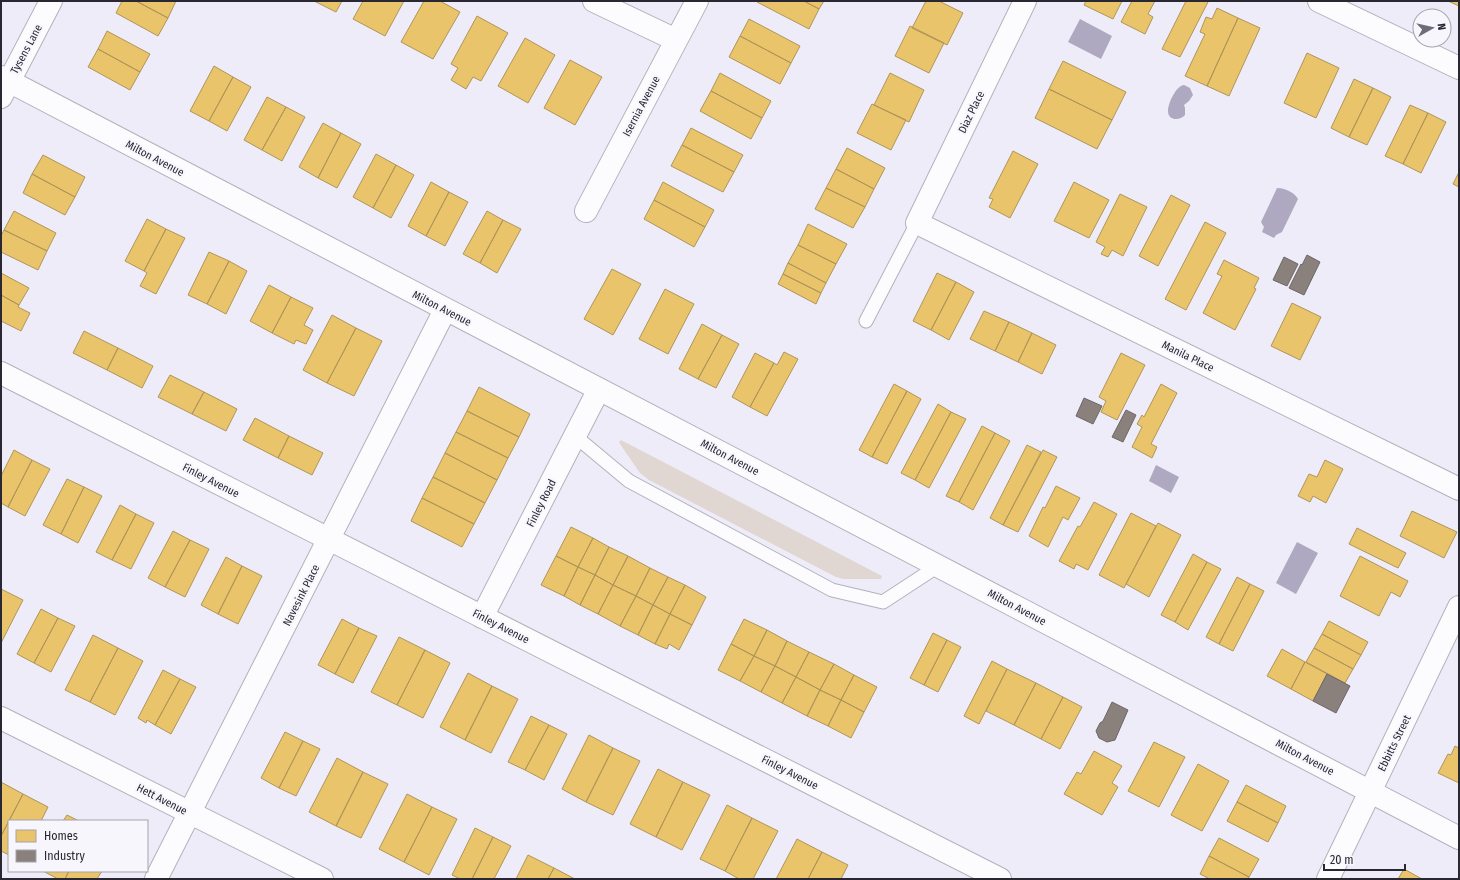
<svg xmlns="http://www.w3.org/2000/svg" width="1460" height="880" font-family="'Fira Sans Condensed',sans-serif">
<style>
.green{fill:#e0d6d2}
.water{fill:#aea9c1}
.homes{fill:#e9c46a;stroke:#af9559}
.industry{fill:#8a817c;stroke:#6d6666}
.lines{fill:none;stroke-linecap:round;stroke-linejoin:round}
.service-casing{stroke:#b3b1bc;stroke-width:15}
.minor-casing{stroke:#b3b1bc;stroke-width:24}
.tertiary-casing{stroke:#b3b1bc;stroke-width:24}
.service{stroke:#fcfcfe;stroke-width:13}
.minor{stroke:#fcfcfe;stroke-width:22}
.tertiary{stroke:#fcfcfe;stroke-width:22}
.labels{text-anchor:middle;stroke-width:4;stroke-linejoin:round;paint-order:stroke}
.street-label{font-size:11px;fill:#292732;stroke:#f7f6fc}
</style>
<rect width="100%" height="100%" fill="#eeecf8"/>
<!-- green -->
<path class="green" d="M 621,440 L 882,576 L 881,579 L 844,579 L 836,577 L 649,480 L 640,473 L 620,444 L 619,442 Z"/>
<!-- water -->
<path class="water" d="M 1080,19 L 1112,36 L 1101,59 L 1068,42 Z
M 1184,85 L 1190,88 L 1193,95 L 1189,101 L 1184,105 L 1185,108 L 1185,115 C 1180,121 1168,121 1168,111 C 1168,103 1176,86 1184,85 Z
M 1277,188 C 1285,188 1294,192 1298,199 L 1282,232 L 1276,235 L 1274,238 L 1262,232 L 1264,227 L 1261,222 Z
M 1156,465 L 1179,477 L 1171,493 L 1149,481 Z
M 1297,542 L 1318,553 L 1296,594 L 1276,583 Z"/>
<!-- homes -->
<path class="homes" d="M 122,1 L 136,1 L 168,18 L 158,36 L 116,13 Z
M 136,1 L 176,1 L 168,18 Z
M 314,1 L 342,1 L 336,12 Z
M 363,1 L 404,1 L 385,36 L 353,19 Z
M 424,1 L 440,1 L 460,12 L 433,59 L 401,42 Z
M 758,1 L 804,1 L 819,9 L 809,29 L 757,2 Z
M 804,1 L 824,1 L 819,9 Z
M 926,1 L 939,1 L 963,13 L 947,45 L 912,28 Z
M 1086,1 L 1122,1 L 1113,19 L 1084,5 Z
M 1132,1 L 1155,1 L 1148,14 L 1153,17 L 1145,34 L 1121,22 Z
M 1186,1 L 1205,1 L 1208,2 L 1180,57 L 1162,49 Z
M 1448,1 L 1459,1 L 1459,6 Z
M 1217,8 L 1238,18 L 1207,86 L 1185,76 L 1205,34 L 1200,32 L 1206,17 L 1212,19 Z
M 477,16 L 508,33 L 481,81 L 473,77 L 466,89 L 451,80 L 458,68 L 451,64 Z
M 1238,18 L 1260,28 L 1229,96 L 1207,86 Z
M 749,19 L 800,46 L 791,63 L 740,36 Z
M 910,26 L 944,43 L 929,73 L 895,56 Z
M 107,31 L 150,54 L 140,72 L 98,49 Z
M 740,36 L 791,63 L 780,84 L 729,57 Z
M 525,38 L 555,55 L 528,103 L 498,86 Z
M 98,49 L 140,72 L 130,90 L 88,67 Z
M 1307,53 L 1339,68 L 1316,118 L 1284,103 Z
M 570,60 L 602,77 L 575,125 L 544,108 Z
M 1063,61 L 1126,92 L 1112,120 L 1049,89 Z
M 214,66 L 233,77 L 209,121 L 190,111 Z
M 720,73 L 771,101 L 762,118 L 711,91 Z
M 890,73 L 924,90 L 909,122 L 874,105 Z
M 233,77 L 251,87 L 227,131 L 209,121 Z
M 1354,79 L 1373,88 L 1349,137 L 1331,128 Z
M 1373,88 L 1391,97 L 1367,145 L 1349,137 Z
M 1049,89 L 1112,120 L 1097,149 L 1035,118 Z
M 711,91 L 762,118 L 751,139 L 700,111 Z
M 267,97 L 286,107 L 262,150 L 244,140 Z
M 872,104 L 906,120 L 891,150 L 857,133 Z
M 1410,105 L 1428,113 L 1403,164 L 1385,156 Z
M 286,107 L 305,117 L 282,161 L 262,150 Z
M 1428,113 L 1446,122 L 1421,173 L 1403,164 Z
M 323,123 L 341,133 L 318,178 L 299,167 Z
M 691,128 L 743,155 L 734,172 L 682,145 Z
M 341,133 L 361,144 L 337,188 L 318,178 Z
M 682,145 L 734,172 L 723,192 L 671,166 Z
M 847,148 L 885,168 L 874,189 L 836,169 Z
M 1013,151 L 1038,164 L 1010,218 L 989,207 L 993,199 L 989,198 Z
M 376,154 L 396,165 L 373,208 L 353,197 Z
M 43,155 L 85,177 L 75,197 L 32,174 Z
M 396,165 L 414,175 L 391,218 L 373,208 Z
M 836,169 L 874,189 L 865,207 L 826,188 Z
M 1459,172 L 1459,187 L 1453,184 Z
M 32,174 L 75,197 L 65,215 L 23,193 Z
M 431,182 L 449,192 L 426,236 L 408,226 Z
M 663,182 L 714,210 L 705,227 L 654,200 Z
M 1074,182 L 1109,200 L 1089,238 L 1054,221 Z
M 826,188 L 865,207 L 853,228 L 815,209 Z
M 449,192 L 468,202 L 445,246 L 426,236 Z
M 1120,194 L 1147,207 L 1123,256 L 1112,250 L 1108,257 L 1101,254 L 1105,247 L 1096,242 Z
M 1171,195 L 1190,205 L 1158,266 L 1139,256 Z
M 654,200 L 705,227 L 694,247 L 644,219 Z
M 14,211 L 56,233 L 47,251 L 4,230 Z
M 487,211 L 503,220 L 480,263 L 463,254 Z
M 147,219 L 166,229 L 144,271 L 125,261 Z
M 503,220 L 521,229 L 497,273 L 480,263 Z
M 1205,222 L 1226,233 L 1186,310 L 1165,299 Z
M 808,224 L 847,244 L 836,264 L 798,245 Z
M 166,229 L 185,238 L 156,294 L 140,286 L 147,273 L 144,271 Z
M 4,230 L 47,251 L 38,270 L 1,252 L 1,236 Z
M 798,245 L 836,264 L 826,283 L 788,263 Z
M 209,252 L 229,261 L 207,304 L 188,295 Z
M 1224,260 L 1259,278 L 1254,288 L 1256,289 L 1235,330 L 1203,313 L 1222,276 L 1217,274 Z
M 229,261 L 247,271 L 226,314 L 207,304 Z
M 788,263 L 826,283 L 821,293 L 783,274 Z
M 612,269 L 641,284 L 613,335 L 584,319 Z
M 1,273 L 29,288 L 19,305 L 1,295 Z
M 937,273 L 956,282 L 931,330 L 913,321 Z
M 783,274 L 821,293 L 816,304 L 778,284 Z
M 956,282 L 974,292 L 949,340 L 931,330 Z
M 269,285 L 291,297 L 272,333 L 250,321 Z
M 665,289 L 694,304 L 668,354 L 639,339 Z
M 1,295 L 19,305 L 18,307 L 30,313 L 21,331 L 1,321 Z
M 291,297 L 313,308 L 304,325 L 313,330 L 306,344 L 296,340 L 294,344 L 272,333 Z
M 1292,303 L 1321,317 L 1300,360 L 1271,346 Z
M 984,311 L 1009,322 L 995,351 L 970,339 Z
M 332,315 L 356,328 L 327,383 L 303,370 Z
M 1009,322 L 1032,333 L 1018,362 L 995,351 Z
M 702,324 L 722,335 L 698,379 L 679,369 Z
M 356,328 L 382,341 L 354,396 L 327,383 Z
M 84,331 L 118,348 L 107,370 L 73,353 Z
M 1032,333 L 1056,345 L 1042,374 L 1018,362 Z
M 722,335 L 739,344 L 716,388 L 698,379 Z
M 118,348 L 153,366 L 142,388 L 107,370 Z
M 784,352 L 798,359 L 767,416 L 750,407 L 774,363 L 777,365 Z
M 755,353 L 774,363 L 750,407 L 732,397 Z
M 1121,353 L 1145,365 L 1117,420 L 1101,412 L 1106,401 L 1099,397 Z
M 170,375 L 204,392 L 192,414 L 158,397 Z
M 894,384 L 907,391 L 872,457 L 859,450 Z
M 1161,384 L 1177,393 L 1151,444 L 1157,447 L 1152,458 L 1132,447 L 1142,427 L 1137,424 L 1142,415 L 1144,417 Z
M 479,387 L 530,414 L 519,437 L 467,411 Z
M 907,391 L 921,399 L 887,464 L 872,457 Z
M 204,392 L 237,409 L 226,431 L 192,414 Z
M 938,404 L 951,412 L 915,480 L 901,473 Z
M 467,411 L 519,437 L 508,458 L 456,432 Z
M 951,412 L 966,419 L 929,488 L 915,480 Z
M 255,418 L 289,436 L 278,458 L 243,440 Z
M 982,426 L 995,433 L 959,502 L 946,496 Z
M 456,432 L 508,458 L 497,480 L 445,453 Z
M 995,433 L 1010,441 L 973,510 L 959,502 Z
M 289,436 L 323,453 L 312,475 L 278,458 Z
M 1027,445 L 1041,452 L 1003,525 L 990,518 Z
M 14,450 L 32,460 L 8,507 L 1,503 L 1,476 Z
M 1043,450 L 1057,457 L 1018,532 L 1003,525 Z
M 445,453 L 497,480 L 485,503 L 433,477 Z
M 32,460 L 50,469 L 25,516 L 8,507 Z
M 1325,460 L 1343,469 L 1326,503 L 1313,496 L 1310,502 L 1298,496 L 1309,474 L 1317,477 Z
M 433,477 L 485,503 L 474,524 L 422,498 Z
M 67,479 L 84,487 L 61,534 L 43,525 Z
M 1056,486 L 1080,498 L 1068,520 L 1063,517 L 1048,547 L 1029,536 L 1043,507 L 1045,508 Z
M 84,487 L 102,496 L 78,543 L 61,534 Z
M 422,498 L 474,524 L 462,547 L 411,521 Z
M 1094,502 L 1117,514 L 1088,570 L 1076,564 L 1074,569 L 1059,561 L 1078,526 L 1080,527 Z
M 120,505 L 136,514 L 112,560 L 96,552 Z
M 1412,511 L 1457,532 L 1444,558 L 1400,536 Z
M 1131,513 L 1156,526 L 1124,588 L 1099,575 Z
M 136,514 L 154,523 L 131,569 L 112,560 Z
M 1158,523 L 1181,535 L 1149,597 L 1126,584 Z
M 571,527 L 593,538 L 578,567 L 556,556 Z
M 1357,528 L 1406,553 L 1398,568 L 1349,544 Z
M 173,531 L 190,540 L 165,587 L 148,578 Z
M 593,538 L 609,547 L 595,575 L 578,567 Z
M 190,540 L 209,549 L 185,597 L 165,587 Z
M 609,547 L 628,556 L 613,585 L 595,575 Z
M 1193,554 L 1207,562 L 1175,622 L 1161,615 Z
M 556,556 L 578,567 L 564,596 L 541,585 Z
M 628,556 L 650,568 L 636,596 L 613,585 Z
M 1360,556 L 1408,581 L 1400,597 L 1391,592 L 1379,616 L 1340,596 Z
M 226,557 L 242,566 L 218,614 L 201,605 Z
M 1207,562 L 1221,569 L 1188,630 L 1175,622 Z
M 242,566 L 262,576 L 238,624 L 218,614 Z
M 578,567 L 595,575 L 580,605 L 564,596 Z
M 650,568 L 668,577 L 653,605 L 636,596 Z
M 595,575 L 613,585 L 598,614 L 580,605 Z
M 668,577 L 685,585 L 670,614 L 653,605 Z
M 1237,577 L 1250,584 L 1219,644 L 1206,637 Z
M 1250,584 L 1264,591 L 1233,651 L 1219,644 Z
M 613,585 L 636,596 L 620,626 L 598,614 Z
M 685,585 L 706,597 L 692,625 L 670,614 Z
M 1,589 L 23,600 L 1,643 Z
M 636,596 L 653,605 L 638,635 L 620,626 Z
M 653,605 L 670,614 L 655,644 L 638,635 Z
M 41,609 L 58,618 L 34,663 L 17,654 Z
M 670,614 L 692,625 L 679,650 L 669,644 L 667,649 L 655,644 Z
M 58,618 L 75,626 L 51,672 L 34,663 Z
M 342,619 L 359,628 L 335,674 L 318,665 Z
M 744,619 L 767,630 L 754,656 L 731,644 Z
M 1329,621 L 1368,642 L 1361,655 L 1322,634 Z
M 359,628 L 377,636 L 353,683 L 335,674 Z
M 767,630 L 787,641 L 775,666 L 754,656 Z
M 933,633 L 947,640 L 924,685 L 910,678 Z
M 1322,634 L 1361,655 L 1353,669 L 1314,648 Z
M 93,635 L 118,648 L 90,702 L 65,690 Z
M 399,637 L 425,650 L 397,705 L 371,692 Z
M 947,640 L 961,647 L 938,692 L 924,685 Z
M 787,641 L 809,652 L 796,677 L 775,666 Z
M 731,644 L 754,656 L 740,681 L 718,670 Z
M 118,648 L 143,661 L 115,715 L 90,702 Z
M 1314,648 L 1353,669 L 1345,683 L 1306,662 Z
M 1282,649 L 1305,662 L 1291,689 L 1267,676 Z
M 425,650 L 450,663 L 423,718 L 397,705 Z
M 809,652 L 834,664 L 820,690 L 796,677 Z
M 754,656 L 775,666 L 761,692 L 740,681 Z
M 992,661 L 1007,669 L 979,724 L 964,716 Z
M 1305,662 L 1327,674 L 1313,701 L 1291,689 Z
M 834,664 L 854,675 L 841,700 L 820,690 Z
M 775,666 L 796,677 L 782,703 L 761,692 Z
M 1007,669 L 1036,683 L 1014,725 L 986,711 Z
M 163,670 L 180,679 L 155,725 L 147,720 L 146,723 L 138,718 Z
M 468,673 L 492,686 L 465,740 L 440,727 Z
M 854,675 L 877,687 L 864,712 L 841,700 Z
M 796,677 L 820,690 L 807,716 L 782,703 Z
M 180,679 L 196,687 L 171,734 L 155,725 Z
M 1036,683 L 1063,697 L 1041,739 L 1014,725 Z
M 492,686 L 518,699 L 491,753 L 465,740 Z
M 820,690 L 841,700 L 828,726 L 807,716 Z
M 1063,697 L 1082,707 L 1060,749 L 1041,739 Z
M 841,700 L 864,712 L 851,738 L 828,726 Z
M 531,716 L 549,725 L 525,770 L 508,762 Z
M 549,725 L 567,734 L 544,780 L 525,770 Z
M 285,732 L 303,741 L 279,788 L 261,778 Z
M 589,735 L 613,748 L 586,802 L 562,789 Z
M 303,741 L 320,749 L 296,796 L 279,788 Z
M 1154,742 L 1185,757 L 1159,807 L 1128,791 Z
M 1455,746 L 1459,748 L 1459,783 L 1438,773 L 1448,754 L 1451,755 Z
M 613,748 L 640,761 L 613,815 L 586,802 Z
M 1094,751 L 1122,766 L 1112,783 L 1118,787 L 1102,815 L 1064,794 L 1077,772 L 1081,774 Z
M 337,758 L 363,772 L 336,826 L 309,812 Z
M 1198,764 L 1229,781 L 1202,831 L 1171,815 Z
M 658,769 L 683,782 L 656,837 L 630,824 Z
M 363,772 L 388,784 L 361,838 L 336,826 Z
M 1,782 L 23,794 L 1,836 Z
M 683,782 L 710,795 L 682,850 L 656,837 Z
M 1246,785 L 1286,806 L 1278,823 L 1237,802 Z
M 23,794 L 48,807 L 41,821 L 9,821 L 9,855 L 1,851 L 1,836 Z
M 407,794 L 432,807 L 404,862 L 379,849 Z
M 1237,802 L 1278,823 L 1268,842 L 1227,821 Z
M 727,805 L 752,818 L 725,871 L 700,859 Z
M 432,807 L 457,819 L 429,875 L 404,862 Z
M 67,815 L 79,821 L 63,821 Z
M 752,818 L 778,831 L 753,879 L 739,879 L 725,871 Z
M 475,828 L 493,837 L 472,879 L 460,879 L 452,875 Z
M 493,837 L 511,846 L 494,879 L 472,879 Z
M 1219,838 L 1259,859 L 1249,877 L 1209,856 Z
M 797,839 L 822,852 L 808,879 L 776,879 Z
M 822,852 L 848,865 L 841,879 L 808,879 Z
M 528,855 L 554,868 L 548,879 L 516,879 Z
M 1209,856 L 1249,877 L 1248,879 L 1210,879 L 1200,874 Z
M 554,868 L 575,879 L 548,879 Z
M 1404,869 L 1422,879 L 1398,879 Z
M 43,871 L 69,871 L 65,879 L 58,879 Z
M 69,871 L 102,871 L 97,879 L 65,879 Z"/>
<!-- industry -->
<path class="industry" d="M 1307,255 L 1320,262 L 1304,295 L 1289,288 L 1301,264 L 1302,265 Z
M 1284,257 L 1298,264 L 1287,286 L 1273,280 Z
M 1084,398 L 1102,406 L 1093,424 L 1076,416 Z
M 1126,410 L 1136,415 L 1123,442 L 1112,437 Z
M 1327,674 L 1350,686 L 1336,713 L 1313,701 Z
M 1112,702 L 1128,710 L 1115,740 L 1107,742 L 1099,738 L 1096,731 L 1100,723 L 1103,721 Z"/>
<g class="lines">
<!-- service casing -->
<g class="service-casing">
<path id="service" d="M 866,321 L 917,223
M 575,436 L 629,481 L 832,590 L 883,602 L 938,566"/>
</g>
<!-- minor casing -->
<g class="minor-casing">
<path id="minor" d="M 594,1 L 676,40
M 1025,1 L 917,223 L 1459,489
M 1319,1 L 1459,68
M 1,77 L 1459,838
M 1,97 L 51,1
M 586,211 L 697,1
M 1,373 L 1000,879
M 482,617 L 599,389
M 1,718 L 322,879
M 156,879 L 445,310"/>
</g>
<!-- tertiary casing -->
<g class="tertiary-casing">
<path id="tertiary" d="M 1328,879 L 1459,607"/>
</g>
<!-- service -->
<use href="#service" class="service"/>
<!-- minor -->
<use href="#minor" class="minor"/>
<!-- tertiary -->
<use href="#tertiary" class="tertiary"/>
</g>
<g class="labels">
<!-- street labels -->
<g class="street-label">
<text transform="translate(26 49) rotate(-62)" y="4">Tysens Lane</text>
<text transform="translate(641 106) rotate(-62)" y="4">Isernia Avenue</text>
<text transform="translate(971 112) rotate(-64)" y="4">Diaz Place</text>
<text transform="translate(155 158) rotate(28)" y="4">Milton Avenue</text>
<text transform="translate(442 308) rotate(27)" y="4">Milton Avenue</text>
<text transform="translate(1188 356) rotate(26)" y="4">Manila Place</text>
<text transform="translate(730 457) rotate(28)" y="4">Milton Avenue</text>
<text transform="translate(211 480) rotate(27)" y="4">Finley Avenue</text>
<text transform="translate(541 503) rotate(-63)" y="4">Finley Road</text>
<text transform="translate(301 595) rotate(-63)" y="4">Navesink Place</text>
<text transform="translate(1017 607) rotate(28)" y="4">Milton Avenue</text>
<text transform="translate(501 626) rotate(27)" y="4">Finley Avenue</text>
<text transform="translate(1394 743) rotate(-64)" y="4">Ebbitts Street</text>
<text transform="translate(1305 757) rotate(28)" y="4">Milton Avenue</text>
<text transform="translate(790 772) rotate(27)" y="4">Finley Avenue</text>
<text transform="translate(162 799) rotate(27)" y="4">Hett Avenue</text>
</g>
</g>
<!-- border -->
<rect width="1460" height="880" fill="none" stroke="#292732" stroke-width="4"/>
<!-- legend -->
<rect x="8" y="820" width="140" height="52" fill="#f7f6fc" stroke="#a5a3ab"/>
<rect x="16" y="830" width="20" height="12" fill="#e9c46a" stroke="#a5a3ab"/>
<text x="44" y="840" font-size="12" fill="#292732">Homes</text>
<rect x="16" y="850" width="20" height="12" fill="#8a817c" stroke="#a5a3ab"/>
<text x="44" y="860" font-size="12" fill="#292732">Industry</text>
<!-- north arrow -->
<g transform="translate(1432 28) rotate(82)"><circle r="19" fill="#f7f6fc" stroke="#a5a3ab"/>
<path d="M0-3L7 15L0 10L-7 15Z" fill="#6e6c77"/>
<text y="-6" font-size="11" font-weight="bold" text-anchor="middle" fill="#292732">N</text>
</g>
<!-- scale -->
<path d="M1324 864v6h81v-6" fill="none" stroke="#292732" stroke-width="2"/>
<text x="1330" y="864" font-size="12" fill="#292732" stroke="#f7f6fc" stroke-width="3" paint-order="stroke">20 m</text>
</svg>
